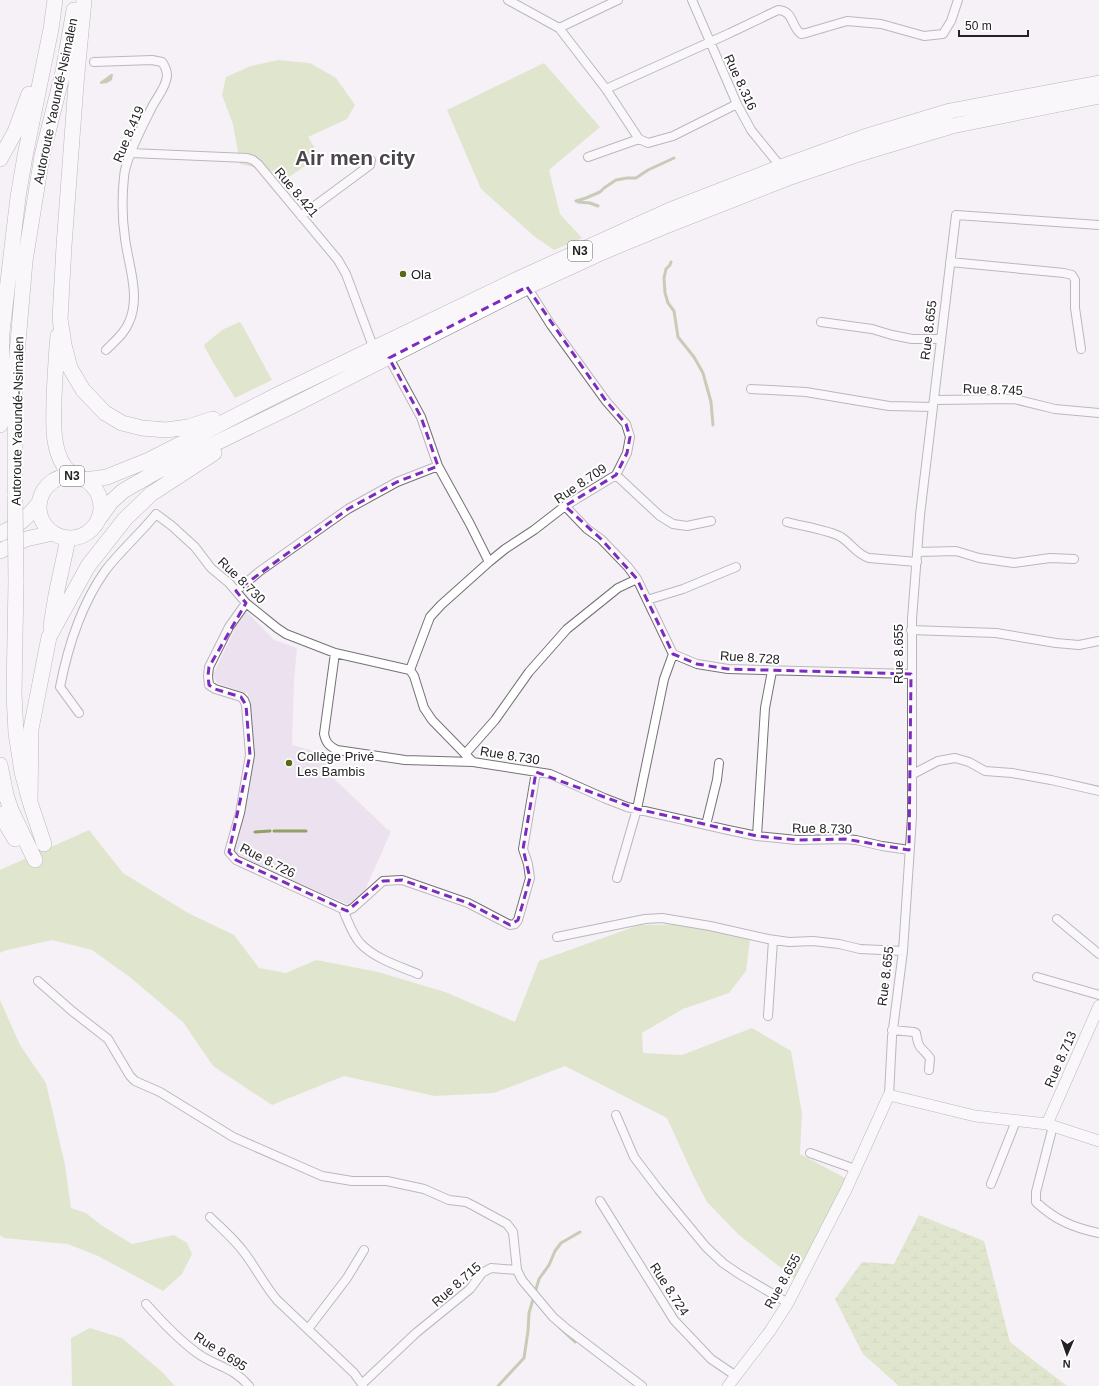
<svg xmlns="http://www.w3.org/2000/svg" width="1099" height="1386" font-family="Helvetica,sans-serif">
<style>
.built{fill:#ece1ee}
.grass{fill:#c6d89c}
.wetland{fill:url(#wetland-marsh)}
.water{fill:#90a066}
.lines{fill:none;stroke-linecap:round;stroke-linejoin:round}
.stream{stroke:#90a066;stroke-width:3}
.street-casing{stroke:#767177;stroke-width:10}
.secondary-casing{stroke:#767177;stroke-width:12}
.highway-casing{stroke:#767177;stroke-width:16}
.street{stroke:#fff;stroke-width:8}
.secondary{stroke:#fff;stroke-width:11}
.highway{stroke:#fff;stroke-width:15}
.highway-bridge-casing{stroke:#767177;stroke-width:16;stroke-linecap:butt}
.highway-bridge{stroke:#fff;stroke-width:15}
.marked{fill:none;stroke:#7b2cbf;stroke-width:3;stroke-dasharray:8 5;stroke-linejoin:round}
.poi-dot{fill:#576a16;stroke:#fff;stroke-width:1.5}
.labels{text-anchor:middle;stroke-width:4;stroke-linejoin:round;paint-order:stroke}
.shield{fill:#fff;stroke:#666466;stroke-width:1}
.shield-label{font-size:12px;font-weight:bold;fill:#242224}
.street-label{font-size:13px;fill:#242224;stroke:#fff}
.poi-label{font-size:13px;fill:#242224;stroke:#fff;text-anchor:start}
.town-label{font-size:21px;font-weight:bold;fill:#4b464c;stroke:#fff}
</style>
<defs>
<pattern id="wetland-marsh" width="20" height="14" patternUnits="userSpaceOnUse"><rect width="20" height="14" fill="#c6d89c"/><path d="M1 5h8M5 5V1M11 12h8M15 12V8" fill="none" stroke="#aab986"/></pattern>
</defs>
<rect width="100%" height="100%" fill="#f6f0f7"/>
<!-- built -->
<path class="built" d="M 247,612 L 274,640 L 297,648 L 294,680 L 292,745 L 326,754 L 328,773 L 387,829 L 391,831 L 360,902 L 352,906 L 241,859 L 233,850 L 253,754 L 248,694 L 217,683 L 213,675 L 239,620 Z"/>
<!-- grass -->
<path class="grass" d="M 279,60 L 310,63 L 336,78 L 355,105 L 347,119 L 308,137 L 320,156 L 286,179 L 272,171 L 240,164 L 233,124 L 222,95 L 226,77 L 251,66 Z
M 544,63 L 600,127 L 549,170 L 560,214 L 582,238 L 554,250 L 535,237 L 481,189 L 447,110 Z
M 239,322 L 241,323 L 272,380 L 235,398 L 214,364 L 204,346 L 205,344 L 222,330 Z
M 89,830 L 123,873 L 188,913 L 234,935 L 259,968 L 286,973 L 316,960 L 378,972 L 445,992 L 515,1022 L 539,961 L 639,925 L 701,924 L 750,939 L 746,971 L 729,993 L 683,1009 L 642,1033 L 643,1053 L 682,1055 L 752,1028 L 791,1051 L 802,1113 L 800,1154 L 845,1178 L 846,1190 L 799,1282 L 739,1235 L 707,1202 L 693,1175 L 667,1118 L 565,1066 L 494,1093 L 435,1096 L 344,1076 L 272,1105 L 213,1066 L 183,1022 L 131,978 L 92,950 L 52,940 L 3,951 L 0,953 L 0,870 Z
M 0,1000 L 20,1045 L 46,1083 L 65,1165 L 71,1208 L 86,1213 L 101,1225 L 132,1244 L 174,1235 L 187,1243 L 192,1254 L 182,1274 L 163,1291 L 98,1256 L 68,1244 L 4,1238 L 0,1235 Z
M 90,1328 L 122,1338 L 161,1371 L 175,1386 L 72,1386 L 71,1338 Z"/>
<!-- wetland -->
<path class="wetland" d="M 919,1215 L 984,1241 L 1010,1342 L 1067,1386 L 899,1386 L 863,1354 L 835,1299 L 862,1262 L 894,1264 Z"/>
<!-- water -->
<path class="water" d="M 111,74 L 113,74 L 112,80 L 107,83 L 100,84 L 100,82 Z"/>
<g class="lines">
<!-- stream -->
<path class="stream" d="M 576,201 L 586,198 L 600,192 L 604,188 L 616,180 L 627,178 L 636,178 L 648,170 L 674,158
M 578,202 L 590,203 L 598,206
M 671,262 L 670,265 L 666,269 L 664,278 L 665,293 L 668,303 L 674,311 L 678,337 L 694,357 L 703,373 L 711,402 L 713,425
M 274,831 L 306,831
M 255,832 L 270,831
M 559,1327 L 575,1342
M 498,1386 L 524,1358 L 528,1331 L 529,1313 L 539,1279 L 549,1265 L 555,1251 L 561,1243 L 580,1232"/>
<!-- street casing -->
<g class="street-casing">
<path id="street" d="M 508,0 L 559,28 L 606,89 L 639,139 L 648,143 L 673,136 L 737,104
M 692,0 L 737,104 L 751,130 L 781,167
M 559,28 L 618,0
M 94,62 L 152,60 L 162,62 C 165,66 167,70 167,76 C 166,88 156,98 151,109 C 143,125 125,159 124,177 C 122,196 122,218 125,238 C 128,264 141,296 129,322 C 125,333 115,341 106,350
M 606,89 L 730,33 L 778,10 C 794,11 790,25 801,34 L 806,33 L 847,21 L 881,24 L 924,36 L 943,34 L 951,21 L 958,0
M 131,153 L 247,158 L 253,160 L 258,164 L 338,260 L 346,274 L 374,349
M 588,157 L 639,139
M 301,216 L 370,165 L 371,160
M 950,262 L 1064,273 L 1072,275 L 1075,280 L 1075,308 L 1081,349
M 821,322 L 872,329 L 892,335 L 912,339 L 941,339
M 389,358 L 421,417 L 438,466 L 470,524 L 489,562
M 751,389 L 806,392 L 889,406 L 933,407
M 934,400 L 1014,399 L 1055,409 L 1099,413
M 616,475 L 660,516 L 673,524 L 687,526 L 711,521
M 565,506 L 587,529 L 601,539 L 628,567 L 637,579 L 673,654 L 697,664 L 728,669 L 911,674
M 787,522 C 801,526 829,530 841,537 C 852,544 856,554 869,558 L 917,562
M 918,552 L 956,551 L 979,558 L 1014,563 L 1050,558 L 1074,559
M 236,591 L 260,571 L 348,509 L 397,482 L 438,466
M 647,600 L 683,589 L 736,567
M 246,603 L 229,627 L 209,667 L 208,676 L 209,685 L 215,689 L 241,697 L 244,700 L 246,705 L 250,755 L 240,813 L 229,852 L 236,860 L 347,911 L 353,908 L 383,881 L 402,880 L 468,903 L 510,925 L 515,924 L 518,920 L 530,878 L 528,864 L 523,849 L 536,772
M 911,630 L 996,633 L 1056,643 L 1079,645 L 1099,641
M 335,653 L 324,734 C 326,743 329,746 337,750 L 405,760 L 473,762
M 410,670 L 430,617 L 441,605 L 489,562 L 505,549 L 534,530 L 565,506 L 616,475 L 627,453 L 630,437 L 626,424 L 606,401 L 551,325 L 527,287
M 79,713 L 60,687 C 68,646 81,605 105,571 C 120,551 140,534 156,514 L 172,526 L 195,547 L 211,568 L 229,583 L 246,603 L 277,628 L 286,634 L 335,653 L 410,670 L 414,676 L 424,708 L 432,720 L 473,762 L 550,774 L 604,798 L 627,807 L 728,830 L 757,836 L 797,840 L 845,839 L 856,840 L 882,846 L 909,850
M 465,754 L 495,720 L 529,672 L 567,629 L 618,588 L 637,579
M 913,774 L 938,761 L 955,758 L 969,762 L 985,771 L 1012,773 L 1051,780 L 1099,791
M 706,825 L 717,780 L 719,763
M 757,836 L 765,708 L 772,671
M 617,878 L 637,809 L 664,679 L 673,654
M 343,910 C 348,921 352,934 360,943 C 375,959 399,966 418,974
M 1057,919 L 1099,954
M 557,937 L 645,919 L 662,918 L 710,926 L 768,939 L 789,942 L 813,941 L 839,944 L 860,949 L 903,951
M 1037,977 L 1099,995
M 38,981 L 72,1011 L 108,1039 L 130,1076 L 135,1081 L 160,1092 L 233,1137 L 322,1176 L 352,1181 L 387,1181 L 424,1189 L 449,1200 L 466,1202 L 474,1206 L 507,1224 L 513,1232 L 517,1270
M 768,1016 L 773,940
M 892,1030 L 914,1032 L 916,1033 C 919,1051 921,1046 930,1058 L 929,1070
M 889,1095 L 892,1037 L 903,951 L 912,817 L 912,619 L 920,515 L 956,215 L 1099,225
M 616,1115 L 634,1157 L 659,1190 L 706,1247 L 723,1263 L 739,1274 L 788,1303
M 1053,1126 L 1036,1192 L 1036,1202 C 1055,1220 1074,1228 1099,1233
M 810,1153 L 855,1169
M 991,1184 L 1016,1121
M 600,1201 L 674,1320 L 711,1359 L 736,1376
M 210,1217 C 221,1228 233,1238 243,1251 C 255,1266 264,1285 277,1300 L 354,1373 L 362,1384
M 146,1304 C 162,1322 178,1339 197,1353 C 216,1367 232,1366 249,1386
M 308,1329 L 347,1278 L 364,1250
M 363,1386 L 362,1384 L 416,1333 L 470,1289 L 482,1273 L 491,1268 L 517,1270 L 522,1280 L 553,1317 L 567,1329 L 642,1386"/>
</g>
<!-- secondary casing -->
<g class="secondary-casing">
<path id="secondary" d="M 1047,1124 L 1099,1006
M 728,1386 L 770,1331 L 788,1303 L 846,1190 L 889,1095 L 975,1116 L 1047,1124 L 1099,1141"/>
</g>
<!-- highway casing -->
<g class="highway-casing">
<path id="highway" d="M 84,0 L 76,84 L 64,246 L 60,319 L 64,345 L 70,368 L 83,390 L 105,413 L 122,423 L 142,428 L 166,430 L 188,427 L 213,419
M 0,159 L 15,132 L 29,94
M 58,336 C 56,357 55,377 54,398 C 54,421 51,445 64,466 C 67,470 71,473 75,476
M 0,425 L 2,332 L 18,197 L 25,156 L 51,29 L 55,0
M39 507a31 31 0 1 1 62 0a31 31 0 1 1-62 0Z
M 85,480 L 107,477 L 149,460 L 279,394 L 520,278 L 670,210 L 781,167 L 864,137 L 950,111 L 1099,83
M 15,496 L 15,377 L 25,261 L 42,156 L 63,72 L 74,10
M 101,516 L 111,502 L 123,491 L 156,472 L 290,407 L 527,287 L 603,252 L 668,225 L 788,178 L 862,153 L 952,126 L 1099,96
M 0,534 C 20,524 25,520 39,503
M 0,551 L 26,539 L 53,533
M 16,581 L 14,694 L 16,733 L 22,772 L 30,802 L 44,844
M 51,626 L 56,595 L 68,539
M 0,765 L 6,795 L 11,810 L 35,860
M 30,802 L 31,729 L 49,637 L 88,566 L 125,519 L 151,494 L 214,453
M 0,814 L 15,839"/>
</g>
<!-- street -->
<use href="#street" class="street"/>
<!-- secondary -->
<use href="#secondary" class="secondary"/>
<!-- highway -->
<use href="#highway" class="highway"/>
<!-- highway-bridge casing -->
<g class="highway-bridge-casing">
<path id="highway-bridge" d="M 15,496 L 16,581"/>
</g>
<!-- highway-bridge -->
<use href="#highway-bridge" class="highway-bridge"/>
</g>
<!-- marked area -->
<path d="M0 0H1099V1386H0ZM 527,287 L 606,401 L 626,424 L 630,437 L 627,453 L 616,475 L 565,506 L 601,539 L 637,579 L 673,654 L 697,664 L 728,669 L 911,674 L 909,850 L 845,839 L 797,840 L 757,836 L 637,809 L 536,772 L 523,849 L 530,878 L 518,920 L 510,925 L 468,903 L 402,880 L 383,881 L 347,911 L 236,860 L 229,852 L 250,755 L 246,705 L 241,697 L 215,689 L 209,685 L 208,676 L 209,667 L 246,603 L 236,591 L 348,509 L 397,482 L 438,466 L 421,417 L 389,358 Z" fill="#f6f0f7" fill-opacity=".55" fill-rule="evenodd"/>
<path class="marked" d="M 527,287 L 606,401 L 626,424 L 630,437 L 627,453 L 616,475 L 565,506 L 601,539 L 637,579 L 673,654 L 697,664 L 728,669 L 911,674 L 909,850 L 845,839 L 797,840 L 757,836 L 637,809 L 536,772 L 523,849 L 530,878 L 518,920 L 510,925 L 468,903 L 402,880 L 383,881 L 347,911 L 236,860 L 229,852 L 250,755 L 246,705 L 241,697 L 215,689 L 209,685 L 208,676 L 209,667 L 246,603 L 236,591 L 348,509 L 397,482 L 438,466 L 421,417 L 389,358 Z"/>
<!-- markers -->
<g class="poi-dot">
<circle cx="403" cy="274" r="4"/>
<circle cx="289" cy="763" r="4"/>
</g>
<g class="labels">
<!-- shield labels -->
<g class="shield">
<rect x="568" y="241" width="24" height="20" rx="3"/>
<rect x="60" y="466" width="24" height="20" rx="3"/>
</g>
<g class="shield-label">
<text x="580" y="255">N3</text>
<text x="72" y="480">N3</text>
</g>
<!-- street labels -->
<g class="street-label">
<text transform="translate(741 82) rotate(65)" y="5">Rue 8.316</text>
<text transform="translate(55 101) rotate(-78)" y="5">Autoroute Yaoundé-Nsimalen</text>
<text transform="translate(128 134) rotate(-67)" y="5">Rue 8.419</text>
<text transform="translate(297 192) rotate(50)" y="5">Rue 8.421</text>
<text transform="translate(928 330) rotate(-83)" y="5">Rue 8.655</text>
<text transform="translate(993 389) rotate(2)" y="5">Rue 8.745</text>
<text transform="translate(17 421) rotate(-89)" y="5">Autoroute Yaoundé-Nsimalen</text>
<text transform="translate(580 483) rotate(-34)" y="5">Rue 8.709</text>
<text transform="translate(242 580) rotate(44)" y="5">Rue 8.730</text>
<text transform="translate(898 654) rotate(-90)" y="5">Rue 8.655</text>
<text transform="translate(750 657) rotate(4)" y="5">Rue 8.728</text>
<text transform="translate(510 755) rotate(9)" y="5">Rue 8.730</text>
<text transform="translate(822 828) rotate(1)" y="5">Rue 8.730</text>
<text transform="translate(268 860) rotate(27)" y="5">Rue 8.726</text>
<text transform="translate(885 976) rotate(-83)" y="5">Rue 8.655</text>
<text transform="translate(1060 1059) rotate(-66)" y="5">Rue 8.713</text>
<text transform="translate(782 1281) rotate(-61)" y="5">Rue 8.655</text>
<text transform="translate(456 1284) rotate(-41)" y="5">Rue 8.715</text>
<text transform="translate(670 1289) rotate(57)" y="5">Rue 8.724</text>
<text transform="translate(221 1351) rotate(33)" y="5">Rue 8.695</text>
</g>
<!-- poi labels -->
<g class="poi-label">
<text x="411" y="279">Ola</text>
<text x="297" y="761">Collège Privé<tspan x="297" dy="15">Les Bambis</tspan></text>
</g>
<!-- town labels -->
<g class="town-label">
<text x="355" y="165">Air men city</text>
</g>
</g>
<!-- north arrow -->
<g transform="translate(1067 1354) rotate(182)" stroke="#ffffff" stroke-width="3" paint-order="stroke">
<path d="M0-3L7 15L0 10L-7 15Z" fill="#242224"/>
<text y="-6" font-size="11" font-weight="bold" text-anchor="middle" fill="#242224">N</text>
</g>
<!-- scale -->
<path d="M959 30v6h69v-6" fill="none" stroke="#242224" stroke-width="2"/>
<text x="965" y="30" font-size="12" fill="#242224" stroke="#ffffff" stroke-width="3" paint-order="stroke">50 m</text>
</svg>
